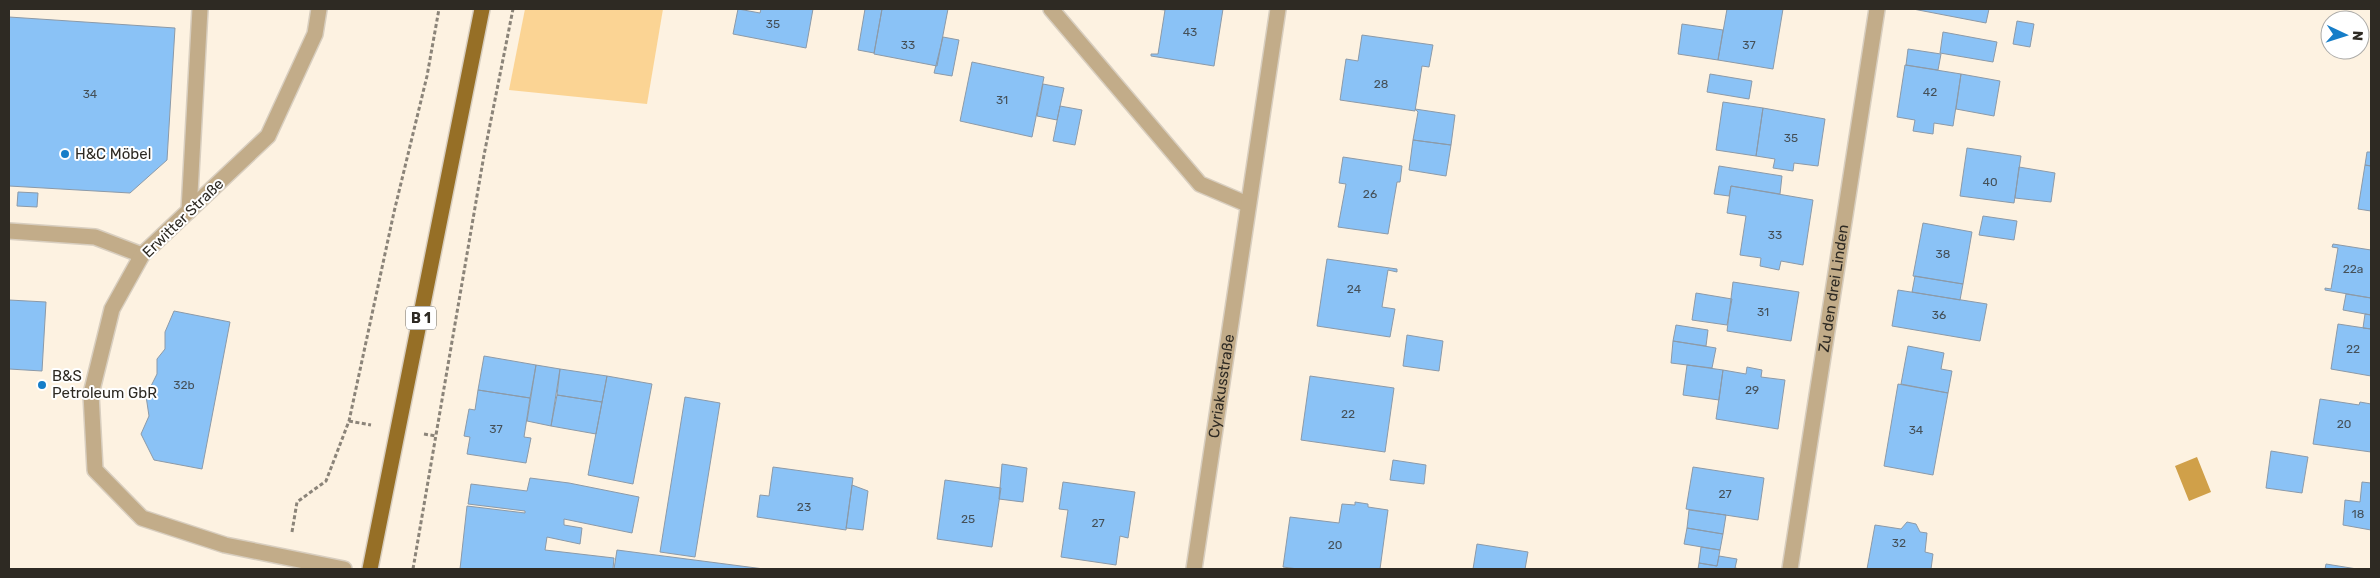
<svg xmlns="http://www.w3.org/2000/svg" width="2380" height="578" font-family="Rubik,sans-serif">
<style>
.green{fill:#fbd494}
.water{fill:#d0a049}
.building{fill:#8ac2f6;stroke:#8c9aa8}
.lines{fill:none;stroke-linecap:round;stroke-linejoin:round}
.lane-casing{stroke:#d8cebf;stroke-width:18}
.street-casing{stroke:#d8cebf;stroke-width:18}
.primary-casing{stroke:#d8cebf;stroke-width:18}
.path{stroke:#8b8479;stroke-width:3;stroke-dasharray:4 2.5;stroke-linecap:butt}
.lane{stroke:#c2ac89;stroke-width:15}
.street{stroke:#c2ac89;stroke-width:15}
.primary{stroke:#966f26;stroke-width:15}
.poi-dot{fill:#157dc8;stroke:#fff;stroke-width:2}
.labels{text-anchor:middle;stroke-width:4;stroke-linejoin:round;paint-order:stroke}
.number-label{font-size:12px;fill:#455058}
.shield{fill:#fff;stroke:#6d6a65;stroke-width:1}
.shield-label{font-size:14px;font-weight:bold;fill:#2e2a23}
.poi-label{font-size:15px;fill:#2e2a23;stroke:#fff;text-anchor:start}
.street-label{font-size:15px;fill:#2e2a23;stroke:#fff}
</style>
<rect width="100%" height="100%" fill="#fdf2e1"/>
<!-- green -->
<path class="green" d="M 525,9 L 663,9 L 647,104 L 509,90 Z"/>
<!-- water -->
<path class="water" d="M 2197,457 L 2211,492 L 2189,501 L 2175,466 Z"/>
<!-- building -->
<path class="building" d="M 738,9 L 760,13 L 761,9 L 813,9 L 806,48 L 733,34 Z
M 865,9 L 882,9 L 874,53 L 858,50 Z
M 882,9 L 948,9 L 937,66 L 874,54 Z
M 1155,9 L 1223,9 L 1214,66 L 1151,56 L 1151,54 L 1158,54 L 1165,10 Z
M 1727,9 L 1783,9 L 1773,69 L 1718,60 Z
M 1913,9 L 1989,9 L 1986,23 Z
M 9,17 L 175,28 L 167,160 L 130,193 L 9,186 Z
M 2017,21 L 2034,24 L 2030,47 L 2013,44 Z
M 1682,24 L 1723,30 L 1718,60 L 1678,54 Z
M 1943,32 L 1997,42 L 1993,62 L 1940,53 Z
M 1362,35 L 1433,45 L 1429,67 L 1422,66 L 1415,111 L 1340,100 L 1346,59 L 1358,61 Z
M 943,37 L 959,40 L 952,76 L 934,73 Z
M 1908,49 L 1941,54 L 1938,70 L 1906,65 Z
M 972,62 L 1044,77 L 1032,137 L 960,121 Z
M 1905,65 L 1961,74 L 1953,126 L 1934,123 L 1933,134 L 1913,131 L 1915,120 L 1897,117 Z
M 1710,74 L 1752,81 L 1749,99 L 1707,92 Z
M 1961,74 L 2000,81 L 1994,116 L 1956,109 Z
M 1043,84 L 1064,88 L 1057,120 L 1037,116 Z
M 1723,102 L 1763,108 L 1756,156 L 1716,150 Z
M 1060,106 L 1082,110 L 1075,145 L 1053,141 Z
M 1763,108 L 1825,119 L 1818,166 L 1794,163 L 1793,171 L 1773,168 L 1775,159 L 1756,156 Z
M 1415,109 L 1455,115 L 1451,145 L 1413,140 L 1418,112 Z
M 1413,140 L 1451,145 L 1446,176 L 1409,170 Z
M 1967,148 L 2021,156 L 2014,203 L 1960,196 Z
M 2367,152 L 2371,152 L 2371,166 L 2365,165 Z
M 1343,157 L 1402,166 L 1400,182 L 1397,182 L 1388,234 L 1338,227 L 1346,184 L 1339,183 Z
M 2365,165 L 2371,166 L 2371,211 L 2358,209 Z
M 1719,166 L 1782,176 L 1780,194 L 1731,186 L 1729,196 L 1714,194 Z
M 2019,167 L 2055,173 L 2051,202 L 2015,198 Z
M 1731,186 L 1813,200 L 1803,265 L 1781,261 L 1779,270 L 1760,266 L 1761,258 L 1740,255 L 1746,216 L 1727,213 Z
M 18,192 L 38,193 L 37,207 L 17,206 Z
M 1983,216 L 2017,221 L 2014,240 L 1979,235 Z
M 1923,223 L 1972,232 L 1963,284 L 1913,276 Z
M 2333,244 L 2371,250 L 2371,298 L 2325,290 L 2325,288 L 2331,289 L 2338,248 L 2332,247 Z
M 1327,259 L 1397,269 L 1397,272 L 1388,270 L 1382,307 L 1395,309 L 1390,337 L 1317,326 Z
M 1915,276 L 1963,284 L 1960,300 L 1912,292 Z
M 1733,282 L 1799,292 L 1791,341 L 1727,331 Z
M 1898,290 L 1987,304 L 1980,341 L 1892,326 Z
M 1696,293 L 1732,299 L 1727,325 L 1692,320 Z
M 2346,294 L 2371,298 L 2371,315 L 2343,310 Z
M 9,300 L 46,302 L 42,371 L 9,369 Z
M 174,311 L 230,322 L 202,469 L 154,460 L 141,434 L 149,416 L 146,396 L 157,374 L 157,359 L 165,349 L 165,332 Z
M 2365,314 L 2371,315 L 2371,329 L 2363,328 Z
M 2338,324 L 2371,329 L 2371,376 L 2331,369 Z
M 1676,325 L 1708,330 L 1706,346 L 1673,341 Z
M 1407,335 L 1443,341 L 1439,371 L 1403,366 Z
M 1673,341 L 1716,348 L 1712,368 L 1671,363 Z
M 1908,346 L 1944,353 L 1941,369 L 1952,371 L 1948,393 L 1901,384 Z
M 484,356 L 536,365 L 530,398 L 478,390 Z
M 536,365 L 560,369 L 551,426 L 527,421 Z
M 1687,365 L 1723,370 L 1719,400 L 1683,395 Z
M 1747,367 L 1762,370 L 1761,377 L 1785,380 L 1778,429 L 1716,419 L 1723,370 L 1746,374 Z
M 560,369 L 607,376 L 602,402 L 557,395 Z
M 607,376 L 652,384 L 633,484 L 588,475 Z
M 1310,376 L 1394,388 L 1385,452 L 1301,440 Z
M 1898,384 L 1948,393 L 1933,475 L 1884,466 Z
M 478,390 L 530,398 L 524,437 L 531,438 L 526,463 L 467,454 L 470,437 L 464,436 L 469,409 L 475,410 Z
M 557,395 L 602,402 L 596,434 L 551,426 Z
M 685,397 L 720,403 L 695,557 L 660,552 Z
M 2320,399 L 2359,405 L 2360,402 L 2371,404 L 2371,452 L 2313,444 Z
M 2271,451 L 2308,457 L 2302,493 L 2266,488 Z
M 1393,460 L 1426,465 L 1424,484 L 1390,480 Z
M 1002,464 L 1027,468 L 1023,502 L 999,499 Z
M 773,467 L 853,478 L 846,530 L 757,517 L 760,495 L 769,496 Z
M 1693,467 L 1764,478 L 1758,520 L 1686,509 Z
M 530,478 L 569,483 L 639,497 L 632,533 L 564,519 L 564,525 L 582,528 L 580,544 L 547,537 L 545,550 L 614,558 L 613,569 L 460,569 L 467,506 L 525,513 L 525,511 L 468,504 L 471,484 L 527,491 Z
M 945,480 L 1001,488 L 992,547 L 937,539 Z
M 1063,482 L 1135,492 L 1128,538 L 1120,536 L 1116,565 L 1061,557 L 1068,510 L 1059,509 Z
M 2362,482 L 2371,483 L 2371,530 L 2343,525 L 2345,500 L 2360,502 Z
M 852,485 L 868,491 L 863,530 L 846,528 Z
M 1355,502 L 1368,504 L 1368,507 L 1388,510 L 1380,569 L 1298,569 L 1283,567 L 1290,517 L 1339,523 L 1342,504 L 1355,505 Z
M 1689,510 L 1726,515 L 1723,534 L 1687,528 Z
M 1907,522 L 1916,524 L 1920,532 L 1927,533 L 1925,552 L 1933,554 L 1931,569 L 1867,569 L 1875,525 L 1901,529 Z
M 1687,528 L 1723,534 L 1720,550 L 1684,544 Z
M 1477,544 L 1528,552 L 1525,569 L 1473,569 Z
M 1701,547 L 1720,550 L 1717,566 L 1699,563 Z
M 617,550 L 764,569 L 614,569 Z
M 1719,556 L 1737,559 L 1735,568 L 1740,569 L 1698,569 L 1699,563 L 1717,566 Z
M 2326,564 L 2357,569 L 2325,569 Z"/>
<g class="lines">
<!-- lane casing -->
<g class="lane-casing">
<path id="lane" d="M 189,211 L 200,9
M 9,231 L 95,237 L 142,255"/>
</g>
<!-- street casing -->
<g class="street-casing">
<g id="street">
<path d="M 319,9 L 315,34 L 268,136 L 142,255 L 112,309 L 91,394 L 95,470 L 142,518 L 225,545 L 344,569"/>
<path d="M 1051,9 L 1200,184 L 1247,204"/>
<path id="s1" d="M 1194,569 L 1278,9"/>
<path id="s2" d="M 1790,569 L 1877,9"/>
</g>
</g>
<!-- primary casing -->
<g class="primary-casing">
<path id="primary" d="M 370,569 L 482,9"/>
</g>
<!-- path -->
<path class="path" d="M 349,421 L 371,425
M 424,434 L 436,436
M 292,532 L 297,502 L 326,481 L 349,421 L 394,212 L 427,76 L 439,9
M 413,569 L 484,155 L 513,9"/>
<!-- lane -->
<use href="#lane" class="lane"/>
<!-- street -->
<use href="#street" class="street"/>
<!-- primary -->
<use href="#primary" class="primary"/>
</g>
<!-- markers -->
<g class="poi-dot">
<circle cx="65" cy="154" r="5"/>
<circle cx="42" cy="385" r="5"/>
</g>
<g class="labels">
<!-- number labels -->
<g class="number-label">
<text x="773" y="28">35</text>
<text x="1190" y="36">43</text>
<text x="908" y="49">33</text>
<text x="1749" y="49">37</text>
<text x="1381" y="88">28</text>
<text x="1930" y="96">42</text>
<text x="90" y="98">34</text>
<text x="1002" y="104">31</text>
<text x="1791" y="142">35</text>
<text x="1990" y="186">40</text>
<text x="1370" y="198">26</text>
<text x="1775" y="239">33</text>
<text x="1943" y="258">38</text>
<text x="2353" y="273">22a</text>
<text x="1354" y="293">24</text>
<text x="1763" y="316">31</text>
<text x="1939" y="319">36</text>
<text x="2353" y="353">22</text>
<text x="184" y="389">32b</text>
<text x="1752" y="394">29</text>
<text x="1348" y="418">22</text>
<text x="2344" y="428">20</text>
<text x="496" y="433">37</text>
<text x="1916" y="434">34</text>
<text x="1725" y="498">27</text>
<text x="804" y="511">23</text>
<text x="2358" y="518">18</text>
<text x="968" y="523">25</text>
<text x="1098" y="527">27</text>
<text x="1899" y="547">32</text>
<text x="1335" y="549">20</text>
</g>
<!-- shield labels -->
<rect class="shield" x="406" y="306.5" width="30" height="23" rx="4"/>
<g class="shield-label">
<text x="421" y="323">B 1</text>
</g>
<!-- poi labels -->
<g class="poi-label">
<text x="75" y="159">H&amp;C Möbel</text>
<text x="52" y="381">B&amp;S<tspan x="52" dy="17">Petroleum GbR</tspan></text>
</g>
<!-- street labels -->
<g class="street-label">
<text transform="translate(183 218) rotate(-44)" y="5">Erwitter Straße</text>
<text dy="5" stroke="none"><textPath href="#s2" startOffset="284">Zu den drei Linden</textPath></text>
<text dy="5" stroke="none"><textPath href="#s1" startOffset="185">Cyriakusstraße</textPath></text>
</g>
</g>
<!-- border -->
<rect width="2380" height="578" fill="none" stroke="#2e2a23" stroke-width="20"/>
<!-- north arrow -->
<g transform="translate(2345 35) rotate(94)"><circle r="24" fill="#ffffff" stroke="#abaaa7"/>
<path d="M0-4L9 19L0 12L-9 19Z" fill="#157dc8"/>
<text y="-8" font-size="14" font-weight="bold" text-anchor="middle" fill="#2e2a23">N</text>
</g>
</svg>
